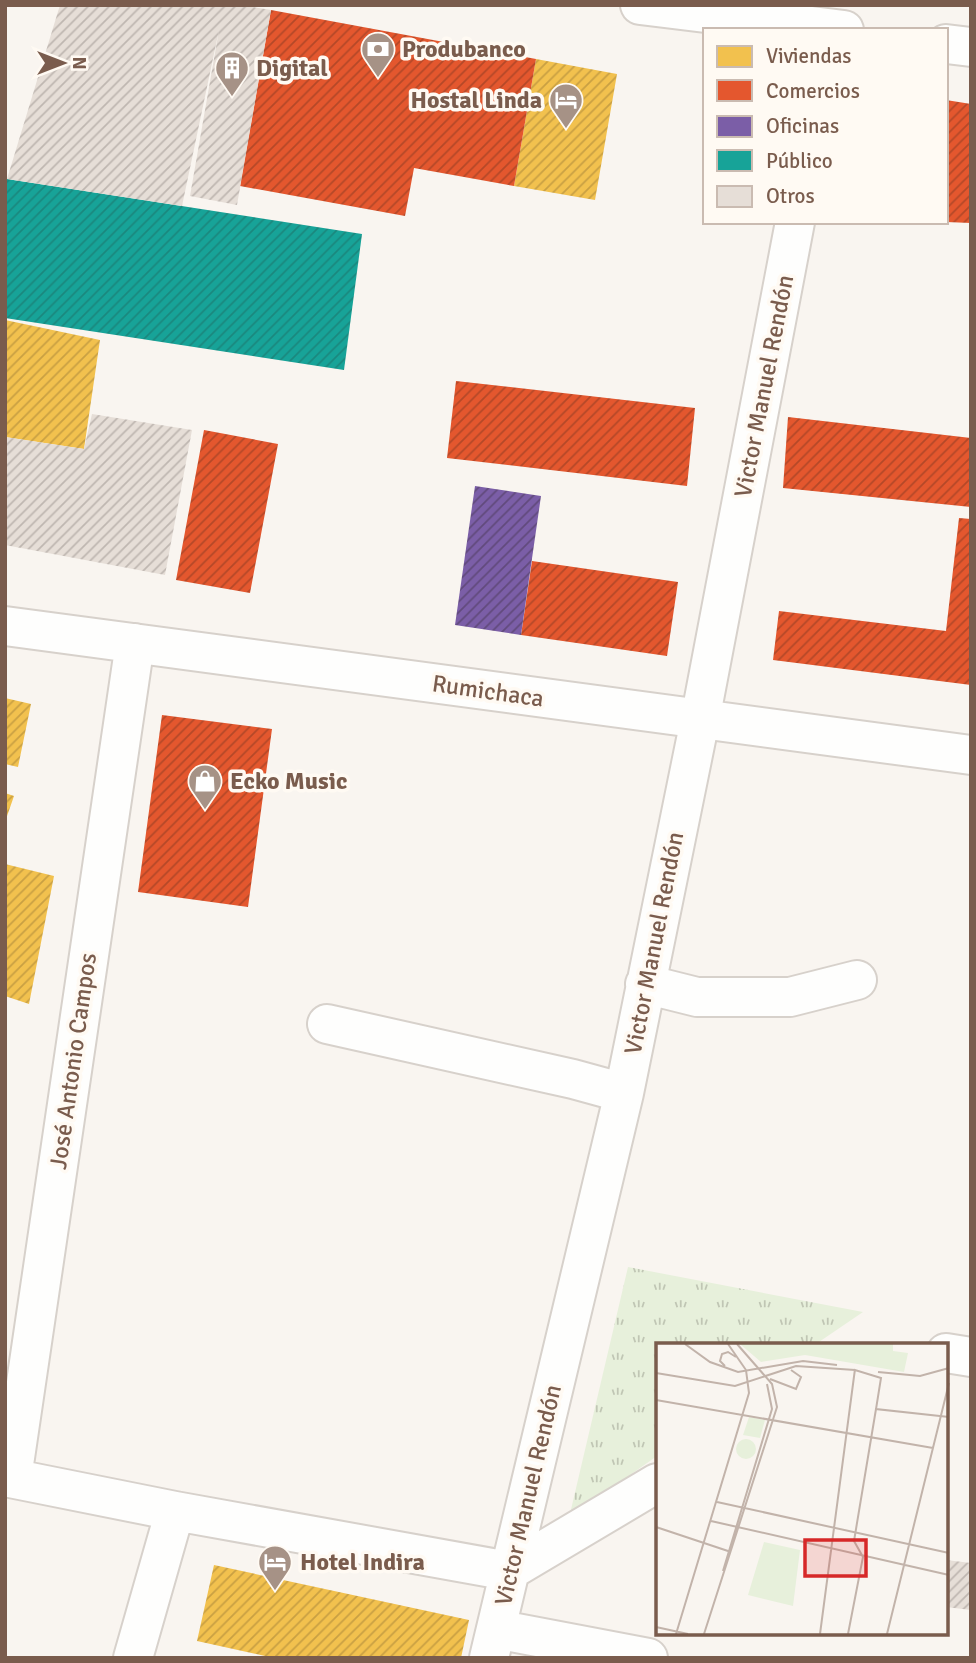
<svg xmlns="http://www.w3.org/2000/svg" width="976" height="1663" font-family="Signika,sans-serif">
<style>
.park{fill:url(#park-tufts)}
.homes{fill:url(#homes-hatch)}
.shops{fill:url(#shops-hatch)}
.offices{fill:url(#offices-hatch)}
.public{fill:url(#public-hatch)}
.building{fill:url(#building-hatch)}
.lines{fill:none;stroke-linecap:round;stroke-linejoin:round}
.minor-casing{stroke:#d7d1cb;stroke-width:42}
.minor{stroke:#fefefd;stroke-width:38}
.labels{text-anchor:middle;stroke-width:7;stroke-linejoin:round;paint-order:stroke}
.poi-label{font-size:24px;font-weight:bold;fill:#7a5c4d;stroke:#fffaf3;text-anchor:start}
.street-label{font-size:24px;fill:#7a5c4d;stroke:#fffaf3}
.inset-road{fill:none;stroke:#c2b3aa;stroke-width:2}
.view{fill:#d62828;fill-opacity:0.15;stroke:#d62828;stroke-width:3.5}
.inset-edge{fill:none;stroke:#7a5c4d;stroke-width:3.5}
</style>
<defs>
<pattern id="park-tufts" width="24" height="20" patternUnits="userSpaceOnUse" patternTransform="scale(1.75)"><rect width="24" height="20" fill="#e7f0db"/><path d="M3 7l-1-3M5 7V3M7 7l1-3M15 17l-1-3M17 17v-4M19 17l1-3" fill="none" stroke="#c0c6b4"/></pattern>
<pattern id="homes-hatch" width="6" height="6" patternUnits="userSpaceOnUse" patternTransform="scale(1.75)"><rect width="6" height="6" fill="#f2c14e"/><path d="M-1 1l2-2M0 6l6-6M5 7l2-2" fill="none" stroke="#c9a043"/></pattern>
<pattern id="shops-hatch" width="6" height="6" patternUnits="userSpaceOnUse" patternTransform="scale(1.75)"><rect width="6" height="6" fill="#e4572e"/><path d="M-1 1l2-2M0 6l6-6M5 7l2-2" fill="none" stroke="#b44828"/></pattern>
<pattern id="offices-hatch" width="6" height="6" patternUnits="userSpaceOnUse" patternTransform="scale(1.75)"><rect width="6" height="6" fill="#7b5ea7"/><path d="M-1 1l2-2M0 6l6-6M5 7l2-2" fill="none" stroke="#614a7c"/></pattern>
<pattern id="public-hatch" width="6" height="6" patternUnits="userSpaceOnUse" patternTransform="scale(1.75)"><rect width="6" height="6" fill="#17a398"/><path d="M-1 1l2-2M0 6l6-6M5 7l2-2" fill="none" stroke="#1a887e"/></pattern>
<pattern id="building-hatch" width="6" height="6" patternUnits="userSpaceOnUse" patternTransform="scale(1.75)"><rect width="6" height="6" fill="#e6ded7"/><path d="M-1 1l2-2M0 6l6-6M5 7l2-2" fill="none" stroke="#bfb7b1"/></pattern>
</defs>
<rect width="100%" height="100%" fill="#f9f5f0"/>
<!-- park -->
<path class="park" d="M 628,1267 L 863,1312 L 816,1344 L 657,1344 L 657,1456 L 569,1518 Z"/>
<!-- homes -->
<path class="homes" d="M 536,59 L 617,74 L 595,200 L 514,186 Z
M 5,320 L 100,340 L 84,449 L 5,437 Z
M 5,698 L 31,704 L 18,767 L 5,764 Z
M 5,793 L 14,796 L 6,819 L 5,819 Z
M 5,864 L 54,876 L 29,1004 L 5,996 Z
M 214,1565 L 469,1620 L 461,1658 L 274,1658 L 197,1641 Z"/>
<!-- shops -->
<path class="shops" d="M 271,10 L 536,59 L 514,186 L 414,168 L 405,216 L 240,186 Z
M 946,100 L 971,104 L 971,223 L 946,222 Z
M 456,381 L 695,408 L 687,486 L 447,458 Z
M 788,417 L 971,438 L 971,507 L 783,488 Z
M 204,430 L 278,444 L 250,593 L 176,580 Z
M 959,518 L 971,519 L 971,685 L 773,660 L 779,611 L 946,631 Z
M 532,561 L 678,582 L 667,656 L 521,635 Z
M 162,715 L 272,729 L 248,907 L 138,892 Z"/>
<!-- offices -->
<path class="offices" d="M 475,486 L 541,496 L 521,635 L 455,625 Z"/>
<!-- public -->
<path class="public" d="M 7,179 L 362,234 L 344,370 L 5,318 L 5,186 Z"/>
<!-- building -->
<path class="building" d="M 60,5 L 241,5 L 271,10 L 237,205 L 190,196 L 219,30 L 182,206 L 7,179 Z
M 92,414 L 192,430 L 165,575 L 5,545 L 5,437 L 84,449 Z
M 946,1560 L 971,1563 L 971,1610 L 946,1607 Z"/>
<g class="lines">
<!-- minor casing -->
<g class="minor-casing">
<path id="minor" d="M 640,5 L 844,30
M 946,44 L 971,47
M 5,626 L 971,755
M 645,984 L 697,997 L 790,997 L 857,980
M 327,1024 L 573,1079 L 624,1093
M 946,1353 L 971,1357
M 5,1477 L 175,1511 L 509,1571 L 657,1483
M 12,1478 L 135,643
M 496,1629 L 648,1658
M 133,1658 L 175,1511
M 489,1658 L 624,1093 L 700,720 L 795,222"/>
</g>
<!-- minor -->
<use href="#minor" class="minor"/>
</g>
<!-- icons -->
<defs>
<g id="bank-pin" transform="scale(1.75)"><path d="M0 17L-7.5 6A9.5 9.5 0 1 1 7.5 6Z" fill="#a69286" stroke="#fffaf3"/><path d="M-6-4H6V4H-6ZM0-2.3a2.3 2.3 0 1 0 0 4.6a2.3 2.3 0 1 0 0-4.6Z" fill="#fff"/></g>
<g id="building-pin" transform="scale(1.75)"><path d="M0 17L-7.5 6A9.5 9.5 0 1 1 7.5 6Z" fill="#a69286" stroke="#fffaf3"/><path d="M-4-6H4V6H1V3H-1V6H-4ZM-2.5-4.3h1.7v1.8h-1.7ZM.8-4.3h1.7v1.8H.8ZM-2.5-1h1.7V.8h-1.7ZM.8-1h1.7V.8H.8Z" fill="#fff"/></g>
<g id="hotel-pin" transform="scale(1.75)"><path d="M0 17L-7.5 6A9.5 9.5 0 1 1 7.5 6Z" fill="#a69286" stroke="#fffaf3"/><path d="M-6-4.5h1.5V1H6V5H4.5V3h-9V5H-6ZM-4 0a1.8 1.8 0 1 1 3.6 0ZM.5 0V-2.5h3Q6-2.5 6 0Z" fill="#fff"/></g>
<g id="shop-pin" transform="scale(1.75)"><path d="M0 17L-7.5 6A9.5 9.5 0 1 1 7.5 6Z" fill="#a69286" stroke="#fffaf3"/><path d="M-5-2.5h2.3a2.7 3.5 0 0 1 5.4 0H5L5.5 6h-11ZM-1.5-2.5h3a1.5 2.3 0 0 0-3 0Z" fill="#fff"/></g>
</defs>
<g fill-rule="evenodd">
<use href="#bank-pin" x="378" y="49"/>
<use href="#building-pin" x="232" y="68"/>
<use href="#hotel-pin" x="566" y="100"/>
<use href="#shop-pin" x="205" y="781"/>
<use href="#hotel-pin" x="275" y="1562"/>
</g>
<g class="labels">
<!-- poi labels -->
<g class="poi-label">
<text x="402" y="57">Produbanco</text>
<text x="256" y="76">Digital</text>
<text x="542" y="108" text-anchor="end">Hostal Linda</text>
<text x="230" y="789">Ecko Music</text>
<text x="300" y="1570">Hotel Indira</text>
</g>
<!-- street labels -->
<g class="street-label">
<text transform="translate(764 386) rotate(-79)" y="8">Victor Manuel Rendón</text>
<text transform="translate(488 691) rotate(8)" y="8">Rumichaca</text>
<text transform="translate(654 943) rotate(-79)" y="8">Victor Manuel Rendón</text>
<text transform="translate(73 1061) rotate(-82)" y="8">José Antonio Campos</text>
<text transform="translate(528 1495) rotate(-77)" y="8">Victor Manuel Rendón</text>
</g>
</g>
<!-- overview -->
<g transform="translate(656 1343)">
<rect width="292" height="292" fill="#f9f5f0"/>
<path d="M 84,1 L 237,1 L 237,8 L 252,10 L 248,29 L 149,12 L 105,19 Z" fill="#e7f0db"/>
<path d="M 93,74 L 109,77 L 104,95 L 87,92 ZM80 106a10 10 0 1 1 20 0a10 10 0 1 1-20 0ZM 108,199 L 144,207 L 137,263 L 92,252 Z" fill="#e7f0db"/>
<path class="inset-road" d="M 29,1 L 54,19 L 82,29 L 147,18 L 181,22M 69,23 L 64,18 L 66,11 L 72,9 L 80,14M 222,29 L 264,33 L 293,25M 0,30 L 79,43 L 140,23 L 199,27 L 225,35 L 220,66 L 293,74M 114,36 L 140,46 L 145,34 L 135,27M 0,57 L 277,105M 61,159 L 293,210M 55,178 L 293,232M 0,184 L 72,208M 67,228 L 116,66 L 111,41M 0,284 L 32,291M 20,291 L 93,50 L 90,27 L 72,1M 48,291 L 121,64 L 116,41 L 81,1M 164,291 L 199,26M 192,291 L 207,214 L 198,198 L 220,66M 231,291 L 293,40"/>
<path class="view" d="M 149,197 L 210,197 L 210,233 L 149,233 Z"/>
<rect width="292" height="292" class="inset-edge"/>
</g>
<!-- border -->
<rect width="976" height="1663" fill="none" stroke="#7a5c4d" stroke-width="14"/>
<!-- legend -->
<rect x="703" y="28" width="245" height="196" fill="#fffaf3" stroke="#cabbb1" stroke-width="2"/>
<rect x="717" y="46" width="35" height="21" fill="#f2c14e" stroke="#cabbb1" stroke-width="2"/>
<text x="766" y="63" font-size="21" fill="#7a5c4d">Viviendas</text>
<rect x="717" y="80" width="35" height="21" fill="#e4572e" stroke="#cabbb1" stroke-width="2"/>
<text x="766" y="98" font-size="21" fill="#7a5c4d">Comercios</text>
<rect x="717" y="116" width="35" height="21" fill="#7b5ea7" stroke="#cabbb1" stroke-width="2"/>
<text x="766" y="133" font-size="21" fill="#7a5c4d">Oficinas</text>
<rect x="717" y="150" width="35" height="21" fill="#17a398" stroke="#cabbb1" stroke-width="2"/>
<text x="766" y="168" font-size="21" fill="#7a5c4d">Público</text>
<rect x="717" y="186" width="35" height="21" fill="#e6ded7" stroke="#cabbb1" stroke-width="2"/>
<text x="766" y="203" font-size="21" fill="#7a5c4d">Otros</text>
<!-- north arrow -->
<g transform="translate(63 63) rotate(90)" stroke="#fffaf3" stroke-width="5" paint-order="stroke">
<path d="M0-5L12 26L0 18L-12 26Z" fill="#7a5c4d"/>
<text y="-10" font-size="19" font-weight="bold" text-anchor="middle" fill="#7a5c4d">N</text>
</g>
</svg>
